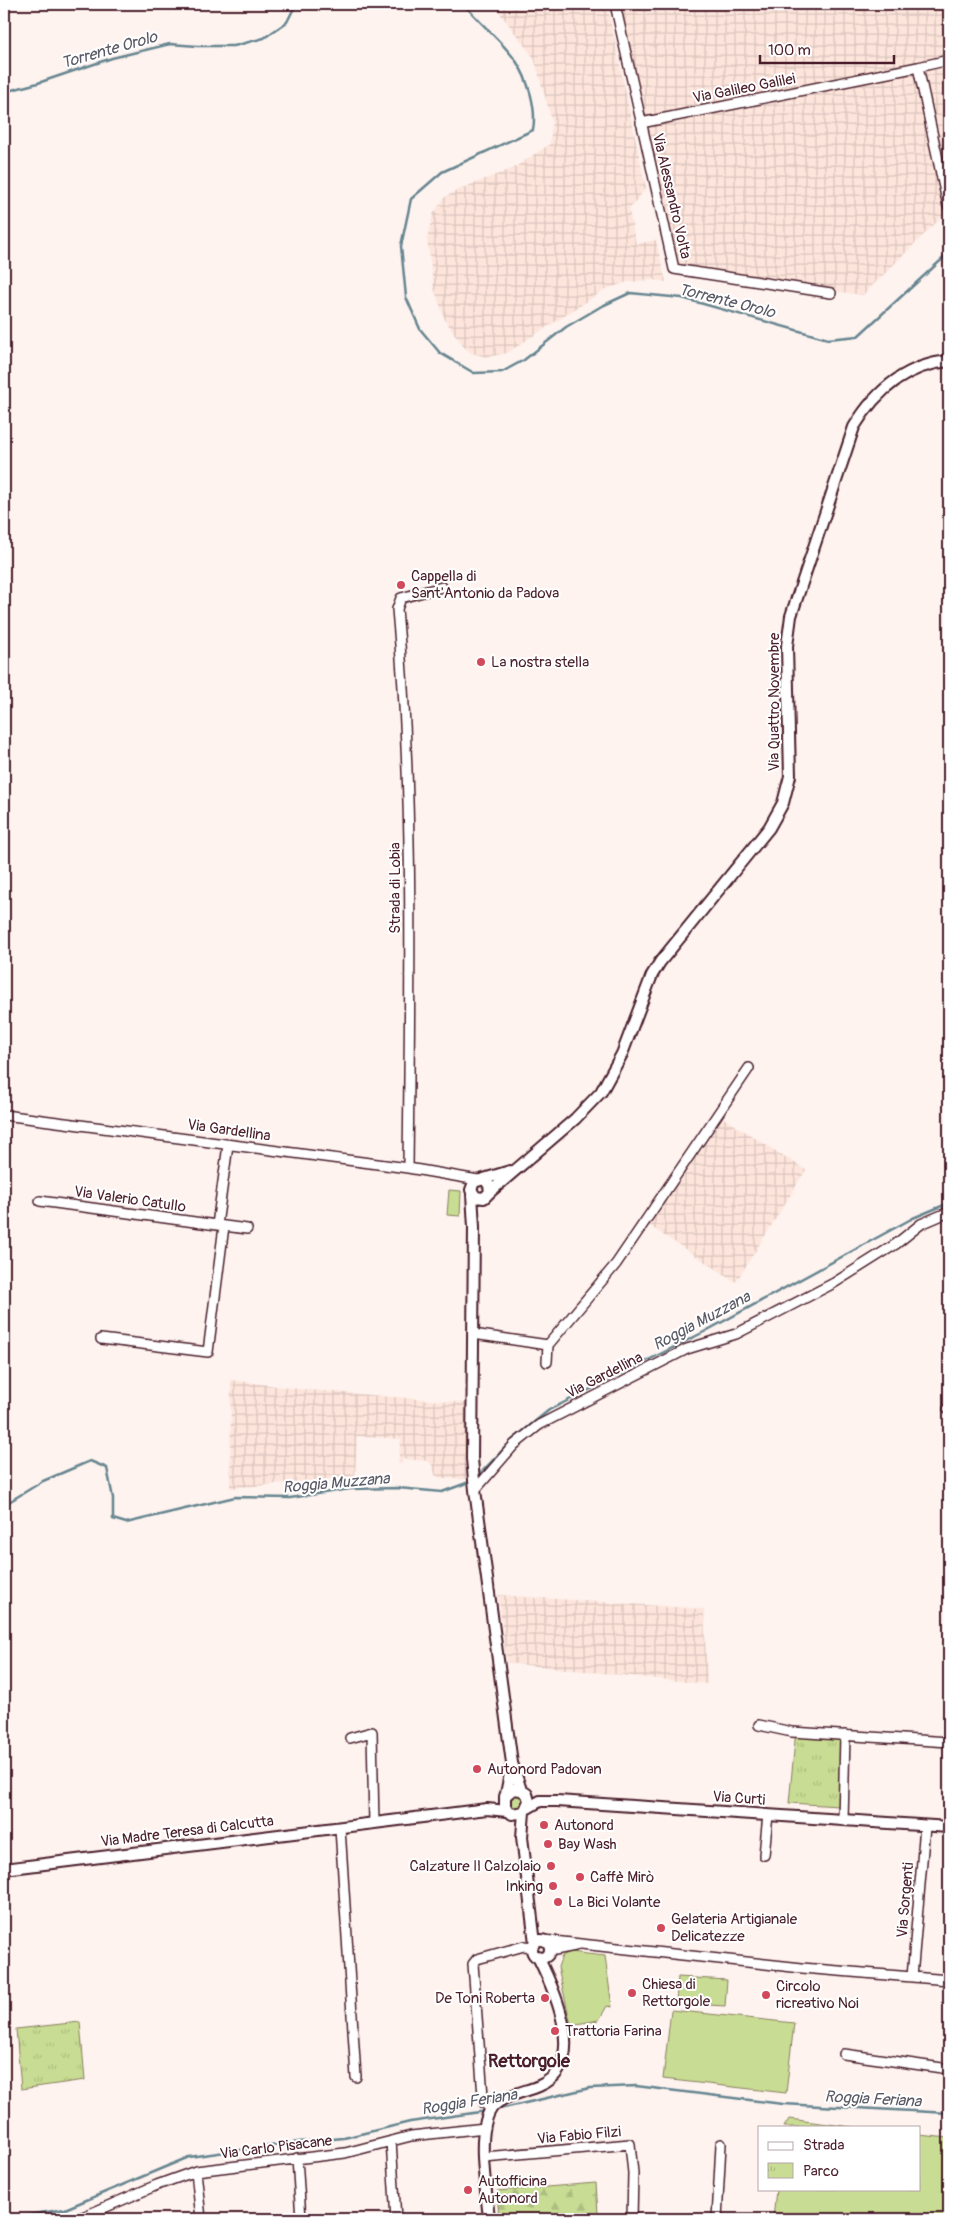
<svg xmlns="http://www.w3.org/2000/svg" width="953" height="2223" font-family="Pangolin,sans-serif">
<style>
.industrial{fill:url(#industrial-grid)}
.grass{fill:#c8dd93;stroke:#897e5f}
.forest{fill:url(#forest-firs);stroke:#897e5f}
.park{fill:url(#park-tufts);stroke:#897e5f}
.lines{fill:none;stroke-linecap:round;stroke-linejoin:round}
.stream{stroke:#668590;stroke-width:2.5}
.minor-casing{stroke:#4a1f2b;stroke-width:12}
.tertiary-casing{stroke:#4a1f2b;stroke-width:14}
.minor{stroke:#fff;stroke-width:9}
.tertiary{stroke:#fff;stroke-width:10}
.poi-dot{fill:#d1495b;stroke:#fff;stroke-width:2}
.labels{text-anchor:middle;stroke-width:4;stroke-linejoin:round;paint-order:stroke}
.street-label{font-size:15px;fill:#4a1f2b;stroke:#fff}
.poi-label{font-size:15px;fill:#4a1f2b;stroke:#fff;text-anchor:start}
.water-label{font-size:16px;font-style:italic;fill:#5a5a66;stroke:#fff}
.quarter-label{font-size:18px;font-weight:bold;fill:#4a1f2b;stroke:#fff}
</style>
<defs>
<pattern id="industrial-grid" width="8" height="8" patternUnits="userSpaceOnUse" patternTransform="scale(1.25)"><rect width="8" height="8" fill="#fde5dc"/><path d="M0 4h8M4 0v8" fill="none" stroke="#dac4bd"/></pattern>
<pattern id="forest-firs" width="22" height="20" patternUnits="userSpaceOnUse" patternTransform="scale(1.25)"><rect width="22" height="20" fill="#c8dd93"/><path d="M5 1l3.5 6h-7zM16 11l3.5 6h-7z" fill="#adbd7f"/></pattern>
<pattern id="park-tufts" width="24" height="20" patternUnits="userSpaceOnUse" patternTransform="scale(1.25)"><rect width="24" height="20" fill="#c8dd93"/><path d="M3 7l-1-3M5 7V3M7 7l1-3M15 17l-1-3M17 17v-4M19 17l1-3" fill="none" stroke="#adbd7f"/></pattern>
</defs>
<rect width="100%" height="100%" fill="#fef3ef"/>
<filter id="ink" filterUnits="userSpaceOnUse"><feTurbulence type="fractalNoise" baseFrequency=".02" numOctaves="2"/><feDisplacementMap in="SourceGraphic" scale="10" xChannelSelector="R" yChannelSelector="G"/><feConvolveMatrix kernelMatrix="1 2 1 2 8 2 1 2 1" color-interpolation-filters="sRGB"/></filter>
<g filter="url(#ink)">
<!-- industrial -->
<path class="industrial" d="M 493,4 L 607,4 L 646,188 L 629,210 L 636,244 L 656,240 L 666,282 L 653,280 L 628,282 L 606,289 L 507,353 L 487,357 L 471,353 L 463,346 L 445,320 L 434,288 L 427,239 L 433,214 L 445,197 L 462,188 L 514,168 L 550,144 L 552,121 L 534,58 Z
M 614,4 L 949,4 L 949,210 L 863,295 L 671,270 Z
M 722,1117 L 806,1170 L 736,1282 L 648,1225 Z
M 231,1380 L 299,1389 L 467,1403 L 471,1419 L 469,1477 L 463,1479 L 440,1478 L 435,1475 L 433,1466 L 428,1461 L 403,1459 L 402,1464 L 398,1463 L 401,1439 L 357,1436 L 355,1477 L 230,1488 Z
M 498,1595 L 704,1609 L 707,1684 L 507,1663 Z"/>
<!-- grass -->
<path class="grass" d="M 449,1190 L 461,1191 L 460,1216 L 447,1215 Z
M 510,1794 L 522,1794 L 526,1804 L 515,1812 L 506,1801 Z
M 570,1952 L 605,1956 L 612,2007 L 607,2006 L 599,2020 L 571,2025 L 558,1967 L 562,1956 Z
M 678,1977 L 727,1980 L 725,2006 L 676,2003 Z
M 671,2010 L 794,2023 L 786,2093 L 663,2079 Z
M 789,2119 L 852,2127 L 784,2127 Z
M 919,2135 L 949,2138 L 949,2219 L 773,2219 L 776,2189 L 919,2189 Z"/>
<!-- forest -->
<path class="forest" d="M 596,2183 L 598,2214 L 499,2219 L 497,2191 Z"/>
<!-- park -->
<path class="park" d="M 796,1730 L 844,1737 L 839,1806 L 789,1803 Z
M 80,2022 L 85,2080 L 21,2089 L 16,2029 Z"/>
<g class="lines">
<!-- stream -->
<path class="stream" d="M 464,4 C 480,24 501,40 516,61 C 528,79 537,108 533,130 L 442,172 L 411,199 L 401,246 L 406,297 L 420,329 L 440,353 L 474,373 L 502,372 L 524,360 L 566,327 L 600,307 L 630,293 L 682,298 L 828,339 L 858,336 L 949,253
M 4,92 L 38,83 L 112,58 L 170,44 L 197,46 L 234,46 L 264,38 L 287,22 L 296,4
M 476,1478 L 512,1440 L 549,1410 L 704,1332 L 913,1218 L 949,1203
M 4,1505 L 43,1481 L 90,1461 L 107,1468 L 113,1498 L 113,1519 L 126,1523 L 235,1497 L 290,1498 L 350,1489 L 398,1488 L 442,1492 L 472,1481
M 495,2110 L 590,2088 L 636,2086 L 783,2104 L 949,2113
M 4,2214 L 23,2216 L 65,2209 L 189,2157 L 299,2142 L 344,2138 L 410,2122 L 487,2111"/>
<!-- minor casing -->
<g class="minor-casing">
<path id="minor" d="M 615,4 L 674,269 L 831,293
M 918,67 L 949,60
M 641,123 L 918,67 L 948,206
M 4,1115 L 408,1168 L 478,1180
M 228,1145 L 217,1225 L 247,1229
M 408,1168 C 410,982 414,794 397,609 L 401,598 L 442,587
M 40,1201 L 217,1225
M 473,1334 L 548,1345 L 547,1362
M 101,1339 L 208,1352 L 224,1226
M 548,1345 L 616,1264 L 749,1068
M 948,1409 L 949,1410
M 475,1490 L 514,1445 L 539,1425 L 687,1349 L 736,1334 L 834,1283 L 896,1244 L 921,1224 L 949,1212
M 759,1725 L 792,1732 L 949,1742
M 350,1738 L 372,1732 L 374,1823
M 843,1821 L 845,1735
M 340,1828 L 356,2077
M 764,1855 L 768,1815
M 544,1940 L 802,1968 L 949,1980
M 550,1951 L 575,1946
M 912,1977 L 925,1826
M 844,2054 L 949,2069
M 491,2109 L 484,2103 L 483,2096 L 473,1964 L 477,1959 L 524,1946 L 533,1947
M 391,2141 L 396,2219
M 484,2157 L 630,2144 L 633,2173 L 632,2219
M 297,2158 L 301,2219
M 196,2171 L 201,2219
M 78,2219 L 157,2185 L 196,2171 L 345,2153 L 411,2136 L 485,2128
M 717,2219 L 721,2144"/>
</g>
<!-- tertiary casing -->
<g class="tertiary-casing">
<path id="tertiary" d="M 485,1180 L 489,1185 L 490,1192 L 484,1198 L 476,1197 L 471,1190 L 474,1182 L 510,1171
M 490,1192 L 575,1119 L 601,1092 L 622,1054 L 652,975 L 660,962 L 769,828 L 783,803 L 790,776 L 787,646 L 791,616 L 854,427 C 875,392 906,365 949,361
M 472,1194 L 474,1227 L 472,1459 L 475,1490 L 512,1763 L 521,1790 L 527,1794 L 529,1801 L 524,1812 L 512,1814 L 505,1808 L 505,1796 L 513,1789 L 521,1790
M 506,1794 L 512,1764
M 528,1808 L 540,1801 L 557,1801 L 949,1827
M 524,1812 L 522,1837 L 535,1943
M 4,1869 L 487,1809 L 507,1811
M532 1949a9 9 0 1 1 18 0a9 9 0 1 1-18 0Z
M 489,2219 C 487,2191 475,2134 491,2109 C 500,2096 525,2092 539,2086 C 589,2065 555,1991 538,1957"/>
</g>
<!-- minor -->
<use href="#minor" class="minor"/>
<!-- tertiary -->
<use href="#tertiary" class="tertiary"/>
</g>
</g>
<!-- markers -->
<g class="poi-dot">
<circle cx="401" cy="585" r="5"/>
<circle cx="481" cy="662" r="5"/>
<circle cx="477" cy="1769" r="5"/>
<circle cx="544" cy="1825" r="5"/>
<circle cx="548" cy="1844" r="5"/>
<circle cx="551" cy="1866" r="5"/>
<circle cx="580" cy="1877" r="5"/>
<circle cx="553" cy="1886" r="5"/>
<circle cx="558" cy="1902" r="5"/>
<circle cx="661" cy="1928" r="5"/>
<circle cx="632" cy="1993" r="5"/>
<circle cx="766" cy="1995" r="5"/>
<circle cx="545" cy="1998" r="5"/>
<circle cx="555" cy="2031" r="5"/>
<circle cx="468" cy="2190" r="5"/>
</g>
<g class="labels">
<!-- street labels -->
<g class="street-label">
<text transform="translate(744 88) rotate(-11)" y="5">Via Galileo Galilei</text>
<text transform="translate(672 196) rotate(77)" y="5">Via Alessandro Volta</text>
<text transform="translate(774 702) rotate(-90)" y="5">Via Quattro Novembre</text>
<text transform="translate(395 888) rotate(-90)" y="5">Strada di Lobia</text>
<text transform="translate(229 1130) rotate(8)" y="5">Via Gardellina</text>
<text transform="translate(130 1199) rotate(8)" y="5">Via Valerio Catullo</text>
<text transform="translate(604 1375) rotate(-27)" y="5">Via Gardellina</text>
<text transform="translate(739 1798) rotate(4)" y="5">Via Curti</text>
<text transform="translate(187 1831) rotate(-7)" y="5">Via Madre Teresa di Calcutta</text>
<text transform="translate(905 1900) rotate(-85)" y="5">Via Sorgenti</text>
<text transform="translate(579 2135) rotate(-5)" y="5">Via Fabio Filzi</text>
<text transform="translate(276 2147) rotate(-7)" y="5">Via Carlo Pisacane</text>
</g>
<!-- poi labels -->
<g class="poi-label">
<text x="411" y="581">Cappella di<tspan x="411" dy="17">Sant'Antonio da Padova</tspan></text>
<text x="491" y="667">La nostra stella</text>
<text x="487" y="1774">Autonord Padovan</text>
<text x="554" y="1830">Autonord</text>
<text x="558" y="1849">Bay Wash</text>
<text x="541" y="1871" text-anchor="end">Calzature Il Calzolaio</text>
<text x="590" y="1882">Caffè Mirò</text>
<text x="543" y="1891" text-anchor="end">Inking</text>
<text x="568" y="1907">La Bici Volante</text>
<text x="671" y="1924">Gelateria Artigianale<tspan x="671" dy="17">Delicatezze</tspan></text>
<text x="642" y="1989">Chiesa di<tspan x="642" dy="17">Rettorgole</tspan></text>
<text x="776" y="1991">Circolo<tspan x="776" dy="17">ricreativo Noi</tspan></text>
<text x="535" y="2003" text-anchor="end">De Toni Roberta</text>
<text x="565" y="2036">Trattoria Farina</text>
<text x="478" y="2186">Autofficina<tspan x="478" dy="17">Autonord</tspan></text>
</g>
<!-- water labels -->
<g class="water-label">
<text transform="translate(109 49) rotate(-16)" y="6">Torrente Orolo</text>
<text transform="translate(727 300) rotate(14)" y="6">Torrente Orolo</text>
<text transform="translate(701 1320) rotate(-28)" y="6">Roggia Muzzana</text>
<text transform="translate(336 1482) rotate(-5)" y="6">Roggia Muzzana</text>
<text transform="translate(873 2098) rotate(3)" y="6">Roggia Feriana</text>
<text transform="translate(469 2101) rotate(-9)" y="6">Roggia Feriana</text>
</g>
<!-- quarter labels -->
<g class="quarter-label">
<text x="529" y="2067">Rettorgole</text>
</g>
</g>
<!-- margin -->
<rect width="953" height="2223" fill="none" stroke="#fff" stroke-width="20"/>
<rect x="10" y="10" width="933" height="2203" fill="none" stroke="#4a1f2b" stroke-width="2" filter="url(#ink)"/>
<!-- legend -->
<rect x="758" y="2126" width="162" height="65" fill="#ffffff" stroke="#b7a5aa"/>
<rect x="768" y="2142" width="25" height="8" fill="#ffffff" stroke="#b7a5aa"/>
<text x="803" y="2150" font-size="15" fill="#4a1f2b">Strada</text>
<rect x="768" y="2163" width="25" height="15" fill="url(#park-tufts)" stroke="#b7a5aa"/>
<text x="803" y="2176" font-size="15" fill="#4a1f2b">Parco</text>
<!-- scale -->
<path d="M760 55v8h134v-8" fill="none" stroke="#4a1f2b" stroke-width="2.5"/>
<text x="768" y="55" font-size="15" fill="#4a1f2b" stroke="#ffffff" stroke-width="4" paint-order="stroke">100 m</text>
</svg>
